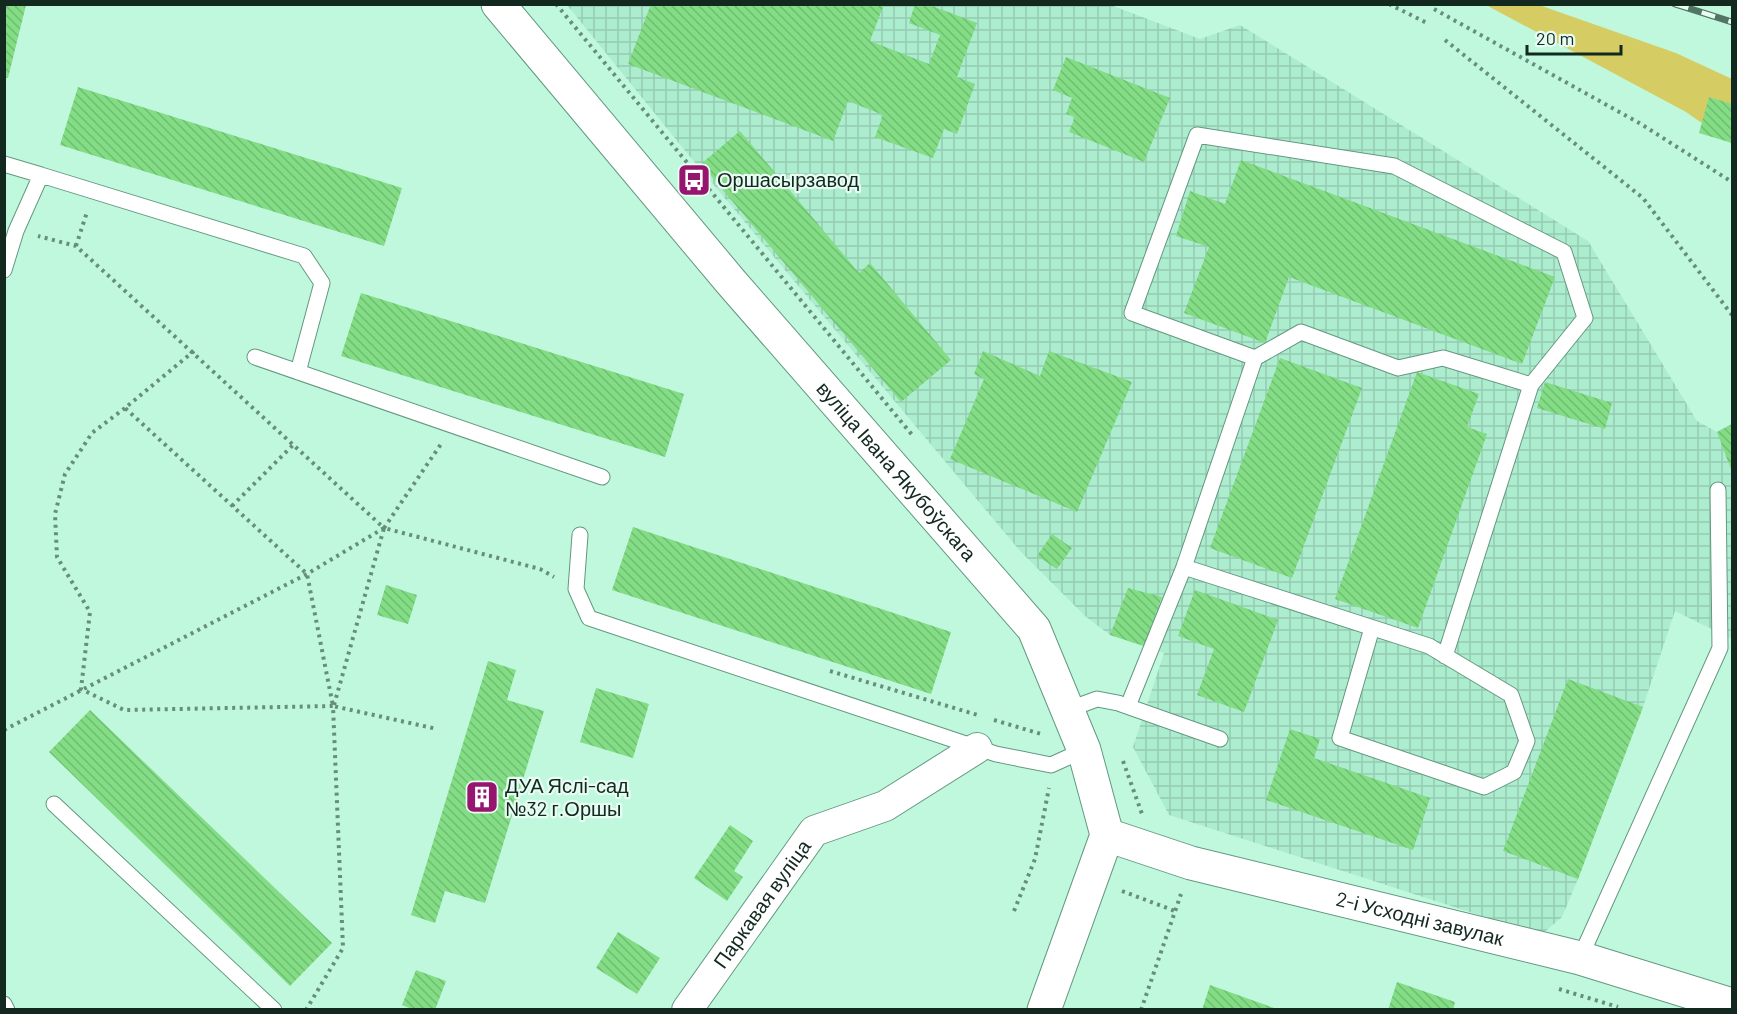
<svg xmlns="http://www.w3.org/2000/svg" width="1737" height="1014" font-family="Barlow,sans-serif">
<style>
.industrial{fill:url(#industrial-grid)}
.green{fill:#d5cd63}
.building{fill:url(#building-back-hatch)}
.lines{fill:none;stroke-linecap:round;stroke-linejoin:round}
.lane-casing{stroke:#639880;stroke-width:17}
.street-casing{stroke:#639880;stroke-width:32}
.secondary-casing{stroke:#639880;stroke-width:35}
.path{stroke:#678e7c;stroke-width:4;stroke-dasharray:3 4.5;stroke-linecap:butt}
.lane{stroke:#fff;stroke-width:15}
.street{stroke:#fff;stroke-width:30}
.secondary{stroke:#fff;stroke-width:33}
.rail-casing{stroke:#527464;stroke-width:7}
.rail{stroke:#e7fcf2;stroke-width:4.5;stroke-dasharray:14;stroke-linecap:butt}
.labels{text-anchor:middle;stroke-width:4.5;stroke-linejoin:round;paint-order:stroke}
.poi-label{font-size:20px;fill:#13291f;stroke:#e7fcf2;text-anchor:start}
.street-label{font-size:20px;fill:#13291f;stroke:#e7fcf2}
</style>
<defs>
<pattern id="industrial-grid" width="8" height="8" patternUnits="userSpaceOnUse" patternTransform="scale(1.5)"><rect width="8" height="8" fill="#adedcf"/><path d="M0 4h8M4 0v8" fill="none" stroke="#94cbb1"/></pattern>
<pattern id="building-back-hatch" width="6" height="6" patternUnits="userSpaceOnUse" patternTransform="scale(1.5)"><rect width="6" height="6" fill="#82dd85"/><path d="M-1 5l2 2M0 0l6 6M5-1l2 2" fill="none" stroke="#6fbe72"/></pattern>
</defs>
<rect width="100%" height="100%" fill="#c0f8de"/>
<!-- industrial -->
<path class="industrial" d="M 1108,4 L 1200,39 L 1240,25 L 1588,241 L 1697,421 L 1717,432 L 1732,424 L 1732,639 L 1675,611 L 1643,707 L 1578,879 L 1562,917 L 1541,935 L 1169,815 L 1133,747 L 1164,653 L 1110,635 L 1085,616 L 1020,551 L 682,147 L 567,5 Z"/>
<!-- green -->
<path class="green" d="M 1486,5 L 1539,5 L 1676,53 L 1732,79 L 1732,144 L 1686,112 Z"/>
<!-- building -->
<path class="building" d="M 651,4 L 884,4 L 870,41 L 929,64 L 940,35 L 909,23 L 915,4 L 927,4 L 977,23 L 957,77 L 975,84 L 957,134 L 944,129 L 933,158 L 875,137 L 883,115 L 848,101 L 833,141 L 628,64 Z
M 4,5 L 26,5 L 8,78 L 4,78 Z
M 1066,57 L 1170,98 L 1144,162 L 1069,132 L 1075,117 L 1066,114 L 1072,98 L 1053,90 Z
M 78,87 L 402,188 L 384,246 L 60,145 Z
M 1709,97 L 1732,104 L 1732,143 L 1699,133 Z
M 740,131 L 859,273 L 870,263 L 951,360 L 901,402 L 701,164 Z
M 1241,160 L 1555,277 L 1522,364 L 1289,277 L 1265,343 L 1184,313 L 1209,247 L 1176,236 L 1190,191 L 1225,204 Z
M 361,293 L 684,394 L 665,457 L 341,356 Z
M 983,351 L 1040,376 L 1049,351 L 1132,382 L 1077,512 L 950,459 L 984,379 L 974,374 Z
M 1280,358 L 1362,388 L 1292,578 L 1210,548 Z
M 1417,372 L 1479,394 L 1467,427 L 1487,434 L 1418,628 L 1335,599 Z
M 1545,382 L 1612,403 L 1605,429 L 1537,408 Z
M 1732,424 L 1732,472 L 1717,432 Z
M 633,527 L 951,632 L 931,694 L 612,590 Z
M 1052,534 L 1072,548 L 1057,569 L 1037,556 Z
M 386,585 L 417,595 L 408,624 L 377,615 Z
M 1128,588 L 1162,597 L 1144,646 L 1110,635 Z
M 1195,590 L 1278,620 L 1244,712 L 1197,695 L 1214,649 L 1178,636 Z
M 488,661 L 516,670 L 507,700 L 544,711 L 485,903 L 445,891 L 435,923 L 411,915 Z
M 1568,679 L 1643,707 L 1578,879 L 1503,851 Z
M 596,688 L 649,704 L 633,758 L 580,742 Z
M 90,710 L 332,943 L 290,986 L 49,752 Z
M 1290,729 L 1320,739 L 1314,758 L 1430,798 L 1413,850 L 1266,800 Z
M 730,825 L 753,841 L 734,871 L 743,877 L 727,901 L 694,878 Z
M 618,932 L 660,958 L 637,994 L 596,968 Z
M 416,970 L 446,981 L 435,1010 L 414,1010 L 402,1005 Z
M 1397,982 L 1455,1002 L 1453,1010 L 1388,1010 Z
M 1210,985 L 1277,1009 L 1276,1010 L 1202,1010 Z"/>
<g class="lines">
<!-- lane casing -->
<g class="lane-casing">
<path id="lane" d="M 4,164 L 41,175 L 16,231 L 4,270
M 41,175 L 304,256 L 322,283 L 298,372
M 255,357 L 602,477
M 1255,358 L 1132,313 L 1197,135 L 1394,166 L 1564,252 L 1585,318 L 1531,385
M 580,535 L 576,589 L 589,618 L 996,754 L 1051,765 L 1084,750
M 1184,567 L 1255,358 L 1301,332 L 1398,368 L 1443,358 L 1531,385 L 1445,656
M 1128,706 L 1184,567 L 1429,646 L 1511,695 L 1527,741 L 1514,772 L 1484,787 L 1340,738 L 1372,628
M 1067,710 L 1097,699 L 1118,703 L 1220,739
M 54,804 L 274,1010
M 1580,958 L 1720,648 L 1718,490
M 4,1004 L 7,1010"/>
</g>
<!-- street casing -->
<g class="street-casing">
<g id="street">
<path id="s1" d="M 687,1010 L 814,831 L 885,806 L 977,748"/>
</g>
</g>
<!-- secondary casing -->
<g class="secondary-casing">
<g id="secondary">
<path id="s2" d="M 498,4 L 731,282 L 1034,629 L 1084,750 L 1107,835 L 1044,1010"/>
<path id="s3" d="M 1107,835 L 1191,863 L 1580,958 L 1732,1005"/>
</g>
</g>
<!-- path -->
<path class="path" d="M 556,4 L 913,436
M 1389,4 L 1427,23
M 1434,9 L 1641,124 L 1732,182
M 1445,40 L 1643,198 L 1732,315
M 76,246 L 87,212
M 194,351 L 125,408 L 307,574 L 333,706 L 437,729
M 125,408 L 92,433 L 65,474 L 55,514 L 57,557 L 90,612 L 81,689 L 124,710 L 333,706 L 343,948 L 306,1010
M 232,506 L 294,444
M 384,528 L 441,444
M 830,671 L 981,716
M 334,705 L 384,528 L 540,569 L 554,577
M 994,720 L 1041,734
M 4,730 L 307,574 L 384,528 L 76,246 L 38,236
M 1123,761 L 1142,814
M 1122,891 L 1175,911
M 1014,911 L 1035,859 L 1049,788
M 1559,989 L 1618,1007
M 1141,1010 L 1181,894"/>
<!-- lane -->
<use href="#lane" class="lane"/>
<!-- street -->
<use href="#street" class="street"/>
<!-- secondary -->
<use href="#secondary" class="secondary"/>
<!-- rail casing -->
<g class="rail-casing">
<path id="rail" d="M 1675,4 L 1732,22"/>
</g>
<!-- rail -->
<use href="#rail" class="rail"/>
</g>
<!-- icons -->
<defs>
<g id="bus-square" transform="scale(1.725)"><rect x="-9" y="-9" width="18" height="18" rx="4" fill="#96166f" stroke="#e7fcf2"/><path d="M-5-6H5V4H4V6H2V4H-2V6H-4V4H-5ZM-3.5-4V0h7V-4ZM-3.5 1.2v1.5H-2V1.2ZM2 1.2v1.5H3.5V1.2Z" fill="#fff"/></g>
<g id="building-square" transform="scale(1.725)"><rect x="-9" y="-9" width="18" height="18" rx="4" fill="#96166f" stroke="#e7fcf2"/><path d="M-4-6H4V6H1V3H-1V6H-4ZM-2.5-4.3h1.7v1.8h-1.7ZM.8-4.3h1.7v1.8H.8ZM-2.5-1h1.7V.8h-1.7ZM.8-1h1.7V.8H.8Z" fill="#fff"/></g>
</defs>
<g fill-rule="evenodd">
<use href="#bus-square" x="694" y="180"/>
<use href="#building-square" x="482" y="797"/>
</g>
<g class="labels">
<!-- poi labels -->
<g class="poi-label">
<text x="717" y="187">Оршасырзавод</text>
<text x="505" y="793">ДУА Яслі-сад<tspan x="505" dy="23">№32 г.Оршы</tspan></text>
</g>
<!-- street labels -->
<g class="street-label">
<text dy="7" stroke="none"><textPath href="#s2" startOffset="614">вуліца Івана Якубоўскага</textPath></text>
<text dy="7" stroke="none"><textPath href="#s1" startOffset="130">Паркавая вуліца</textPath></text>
<text dy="7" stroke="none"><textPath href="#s3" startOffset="324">2-і Усходні завулак</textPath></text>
</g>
</g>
<!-- border -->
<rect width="1737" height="1014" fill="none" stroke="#13291f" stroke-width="12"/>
<!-- scale -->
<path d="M1527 45v9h94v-9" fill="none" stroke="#13291f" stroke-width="3"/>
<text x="1536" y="45" font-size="18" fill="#13291f" stroke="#e7fcf2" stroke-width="4.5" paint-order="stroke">20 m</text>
</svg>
